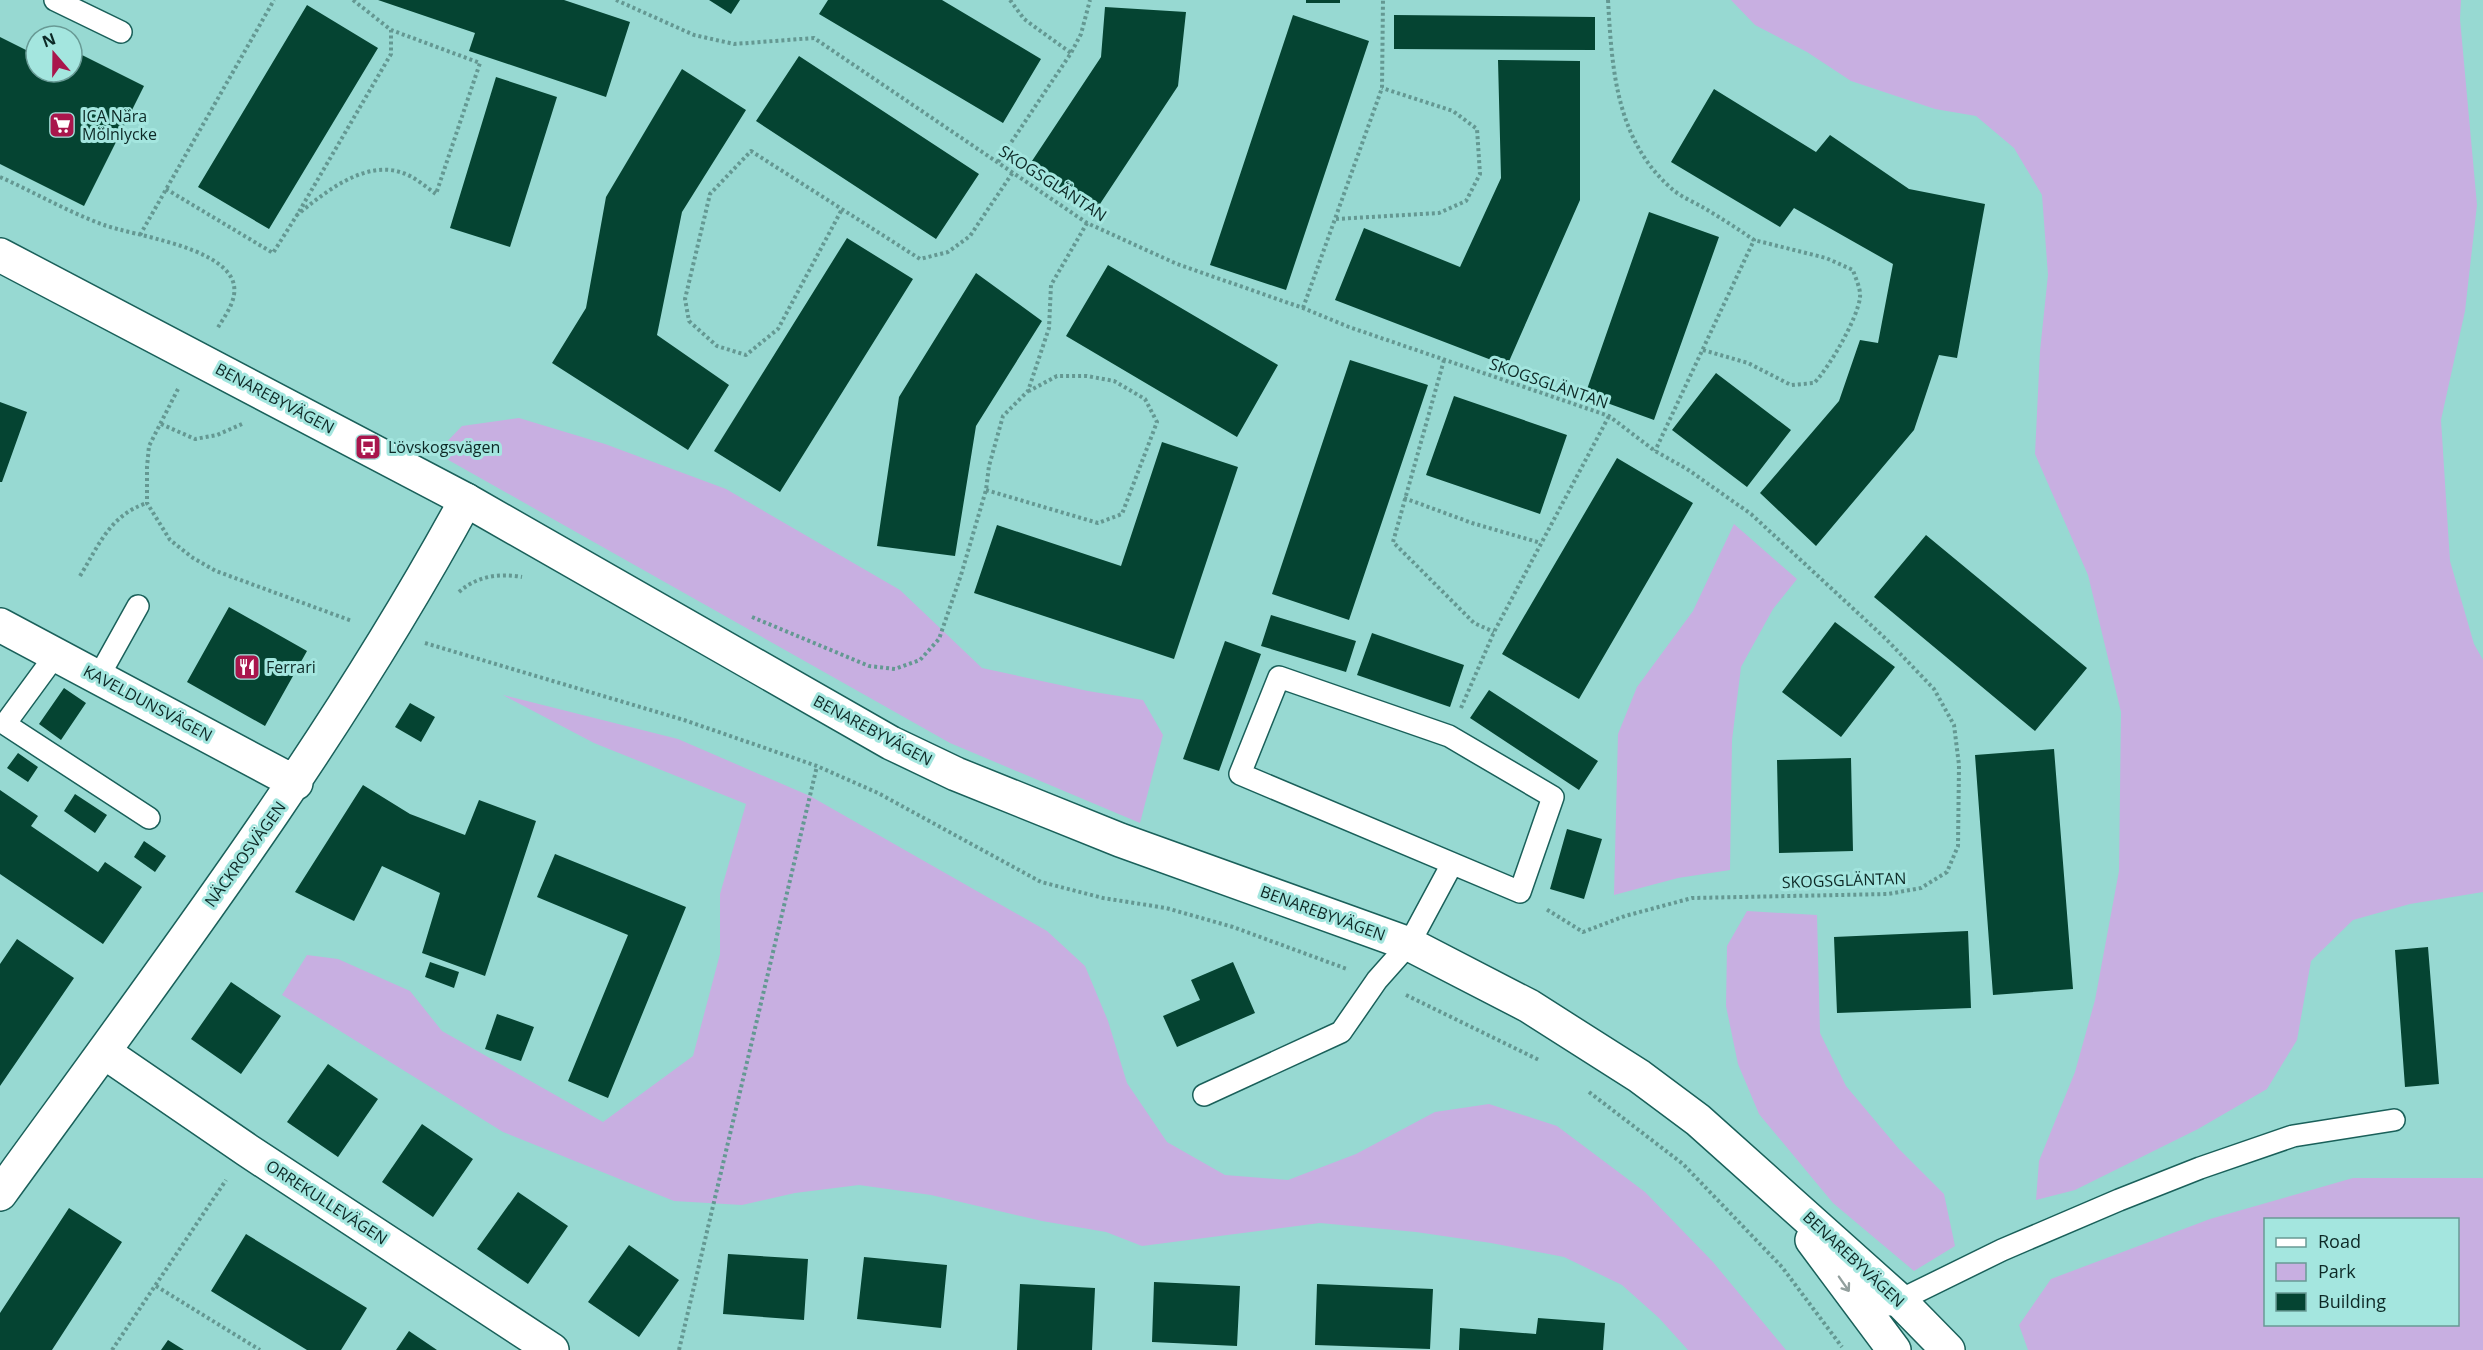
<svg xmlns="http://www.w3.org/2000/svg" width="2483" height="1350" font-family="'Open Sans',sans-serif">
<style>
.green{fill:#c8afe1;fill-rule:evenodd}
.building{fill:#054432}
.lines{fill:none;stroke-linecap:round;stroke-linejoin:round}
.service-casing{stroke:#1a605a;stroke-width:24}
.minor-casing{stroke:#1a605a;stroke-width:36}
.tertiary-casing{stroke:#1a605a;stroke-width:36}
.path{stroke:#649892;stroke-width:4;stroke-dasharray:3 3;stroke-linecap:butt}
.service{stroke:#fff;stroke-width:21}
.minor{stroke:#fff;stroke-width:33}
.tertiary{stroke:#fff;stroke-width:33}
.oneway{stroke:#929f9d}
.labels{text-anchor:middle;stroke-width:6;stroke-linejoin:round;paint-order:stroke}
.poi-label{font-size:16px;fill:#0d2926;stroke:#a4e6df;text-anchor:start}
.street-label{font-size:16px;fill:#0d2926;stroke:#a4e6df}
</style>
<rect width="100%" height="100%" fill="#97d9d2"/>
<!-- green -->
<path class="green" d="M 1731,0 L 2461,0 L 2460,19 L 2477,205 L 2465,311 L 2441,420 L 2450,561 L 2474,644 L 2483,660 L 2483,892 L 2410,904 L 2353,920 L 2311,961 L 2297,1040 L 2267,1089 L 2198,1129 L 2075,1190 L 2036,1200 L 2039,1161 L 2075,1072 L 2095,1000 L 2119,871 L 2121,712 L 2088,575 L 2035,454 L 2040,351 L 2048,275 L 2042,195 L 2014,148 L 1976,116 L 1935,109 L 1851,81 L 1807,52 L 1755,25 Z
M 519,418 L 605,444 L 726,489 L 900,590 L 982,668 L 1088,691 L 1143,700 L 1163,735 L 1140,823 L 950,743 L 436,453 L 462,426 Z
M 1734,524 L 1797,579 L 1773,609 L 1741,667 L 1732,740 L 1730,870 L 1678,878 L 1614,895 L 1618,734 L 1637,687 L 1693,611 Z
M 503,695 L 678,739 L 810,796 L 1047,931 L 1085,966 L 1108,1021 L 1127,1083 L 1167,1142 L 1225,1175 L 1288,1180 L 1356,1154 L 1435,1112 L 1489,1104 L 1557,1126 L 1645,1192 L 1713,1262 L 1786,1350 L 1688,1350 L 1659,1318 L 1622,1285 L 1564,1257 L 1491,1243 L 1416,1232 L 1320,1223 L 1142,1246 L 1106,1232 L 1042,1221 L 931,1195 L 859,1185 L 795,1193 L 742,1205 L 674,1201 L 503,1132 L 282,995 L 307,955 L 338,959 L 410,991 L 442,1031 L 603,1122 L 693,1056 L 720,954 L 720,894 L 746,804 L 594,743 Z
M 1747,911 L 1817,915 L 1820,1033 L 1846,1086 L 1899,1149 L 1944,1194 L 1955,1246 L 1914,1271 L 1833,1203 L 1759,1114 L 1738,1064 L 1726,1006 L 1727,946 Z
M 2353,1178 L 2483,1178 L 2483,1350 L 2028,1350 L 2019,1325 L 2051,1279 L 2210,1219 ZM 2266,1220 L 2458,1220 L 2458,1324 L 2266,1324 Z"/>
<!-- building -->
<path class="building" d="M 378,0 L 564,0 L 630,22 L 606,97 L 469,51 L 475,33 Z
M 709,0 L 740,0 L 731,14 Z
M 828,0 L 942,0 L 1041,59 L 1003,123 L 819,14 Z
M 1306,0 L 1340,0 L 1340,3 L 1306,3 Z
M 307,5 L 378,48 L 269,229 L 198,187 Z
M 1105,7 L 1186,12 L 1178,86 L 1096,210 L 1028,167 L 1101,57 Z
M 1293,15 L 1369,41 L 1286,290 L 1210,265 Z
M 1394,15 L 1595,17 L 1595,50 L 1394,49 Z
M 0,37 L 36,55 L 36,72 L 72,72 L 72,60 L 76,52 L 144,86 L 84,206 L 0,164 Z
M 799,56 L 979,174 L 936,239 L 756,121 Z
M 1498,60 L 1580,61 L 1580,200 L 1507,366 L 1335,300 L 1364,228 L 1460,267 L 1501,178 Z
M 682,69 L 746,110 L 682,212 L 657,335 L 729,385 L 688,450 L 552,363 L 586,308 L 606,197 Z
M 496,77 L 557,97 L 510,247 L 450,228 Z
M 1714,89 L 1816,152 L 1830,135 L 1909,189 L 1985,204 L 1957,358 L 1939,355 L 1914,430 L 1816,546 L 1760,493 L 1839,401 L 1860,340 L 1878,343 L 1893,264 L 1794,208 L 1780,227 L 1671,162 Z
M 1649,212 L 1719,237 L 1654,420 L 1585,395 Z
M 847,238 L 913,279 L 780,492 L 714,451 Z
M 1108,265 L 1278,365 L 1237,437 L 1066,336 Z
M 976,273 L 1042,321 L 976,426 L 955,556 L 877,546 L 899,397 Z
M 1350,360 L 1428,385 L 1349,620 L 1272,594 Z
M 1716,373 L 1791,430 L 1747,487 L 1672,430 Z
M 1454,396 L 1567,435 L 1540,514 L 1426,475 Z
M 0,402 L 27,412 L 2,482 L 0,482 Z
M 1162,442 L 1238,467 L 1174,659 L 974,593 L 997,525 L 1121,566 Z
M 1617,458 L 1693,503 L 1579,699 L 1502,654 Z
M 1926,535 L 2087,668 L 2035,731 L 1874,597 Z
M 229,607 L 307,651 L 265,726 L 187,682 Z
M 1271,615 L 1356,641 L 1346,672 L 1261,646 Z
M 1835,622 L 1895,667 L 1841,737 L 1782,692 Z
M 1372,633 L 1464,665 L 1450,707 L 1357,675 Z
M 1225,641 L 1261,654 L 1219,771 L 1183,759 Z
M 64,688 L 86,703 L 61,740 L 39,724 Z
M 1489,690 L 1598,761 L 1579,790 L 1470,718 Z
M 410,703 L 435,717 L 421,742 L 395,727 Z
M 2054,749 L 2073,989 L 1993,995 L 1975,755 Z
M 18,753 L 38,767 L 28,782 L 7,768 Z
M 1851,758 L 1853,851 L 1779,853 L 1777,760 Z
M 363,785 L 410,814 L 465,835 L 479,800 L 536,821 L 485,976 L 422,953 L 440,893 L 382,866 L 354,921 L 295,892 Z
M 0,790 L 38,816 L 31,826 L 98,872 L 105,862 L 142,887 L 103,944 L 0,874 Z
M 75,794 L 107,815 L 95,833 L 64,811 Z
M 1567,829 L 1602,839 L 1584,899 L 1550,889 Z
M 144,841 L 166,856 L 155,872 L 134,857 Z
M 555,854 L 686,907 L 608,1098 L 568,1081 L 628,935 L 537,897 Z
M 1968,931 L 1971,1008 L 1837,1013 L 1834,937 Z
M 17,939 L 74,978 L 0,1086 L 0,964 Z
M 2428,947 L 2439,1084 L 2405,1087 L 2395,950 Z
M 430,962 L 459,972 L 454,988 L 425,977 Z
M 1233,962 L 1255,1013 L 1177,1047 L 1163,1016 L 1200,1000 L 1191,980 Z
M 231,982 L 281,1016 L 241,1074 L 191,1039 Z
M 497,1014 L 534,1027 L 521,1061 L 485,1049 Z
M 328,1064 L 378,1099 L 338,1157 L 287,1122 Z
M 422,1124 L 473,1159 L 433,1217 L 382,1182 Z
M 518,1192 L 568,1226 L 528,1284 L 477,1249 Z
M 69,1208 L 122,1242 L 52,1350 L 0,1350 L 0,1313 Z
M 246,1234 L 367,1308 L 341,1350 L 307,1350 L 211,1291 Z
M 629,1245 L 679,1280 L 639,1337 L 588,1302 Z
M 728,1254 L 808,1259 L 804,1320 L 723,1314 Z
M 864,1257 L 947,1265 L 941,1328 L 857,1319 Z
M 1154,1282 L 1240,1286 L 1237,1346 L 1152,1342 Z
M 1020,1284 L 1095,1288 L 1092,1350 L 1017,1350 Z
M 1317,1284 L 1433,1289 L 1430,1349 L 1315,1345 Z
M 1538,1318 L 1605,1323 L 1603,1350 L 1459,1350 L 1460,1328 L 1536,1334 Z
M 409,1331 L 437,1350 L 396,1350 Z
M 168,1340 L 184,1350 L 161,1350 Z"/>
<g class="lines">
<!-- service casing -->
<g class="service-casing">
<path id="service" d="M 55,0 L 121,32
M 57,653 L 5,724 L 149,818
M 99,676 L 138,606
M 1279,677 L 1449,736 L 1553,797 L 1520,892 L 1240,774 Z
M 1204,1095 L 1341,1032 L 1377,980 L 1409,944 L 1452,864
M 1890,1305 L 2002,1250 L 2119,1200 L 2200,1168 L 2293,1136 L 2394,1120"/>
</g>
<!-- minor casing -->
<g class="minor-casing">
<path id="minor" d="M 0,625 L 296,783
M 104,1052 L 247,1150 L 552,1350
M 0,1194 C 164,968 333,745 466,500"/>
</g>
<!-- tertiary casing -->
<g class="tertiary-casing">
<path id="tertiary" d="M 0,255 L 466,500 L 891,743 L 956,774 L 1120,840 L 1409,944 L 1529,1006 L 1639,1076 L 1698,1120 L 1898,1299 L 1948,1350
M 1812,1240 L 1894,1350"/>
</g>
<!-- path -->
<path class="path" d="M 353,0 L 391,30 L 480,63 L 436,194 C 426,187 415,177 403,173 C 365,159 324,193 297,215 L 391,54 L 391,30
M 616,0 L 694,35 L 734,44 L 814,38 L 1087,223 L 1177,264 L 1303,308 L 1349,327 L 1609,416 L 1655,451 L 1687,469 L 1751,514 L 1886,639 L 1934,689 L 1954,725 L 1959,765 L 1958,846 L 1947,872 L 1921,888 L 1888,894 L 1692,898 L 1625,916 L 1583,932 L 1546,909
M 1010,0 L 1024,19 L 1071,53
M 1608,0 C 1612,70 1616,140 1672,189 C 1681,197 1694,202 1704,208 C 1721,218 1738,229 1754,240 L 1655,451
M 998,162 L 1071,53 L 1081,34 L 1090,0
M 0,177 C 34,192 68,212 104,225 C 136,236 216,246 232,279 C 240,297 226,314 217,329
M 166,189 L 273,253 L 297,215
M 841,211 L 778,329 L 746,355 L 717,346 L 689,321 L 685,299 L 710,194 L 751,151 L 920,259 L 948,252 L 970,236 L 1013,172
M 1336,219 L 1439,213 L 1466,201 L 1480,174 L 1477,129 L 1453,111 L 1382,88
M 140,235 L 274,0
M 1303,308 L 1382,88 L 1383,0
M 1703,350 L 1748,363 L 1791,385 L 1814,383 C 1829,368 1858,318 1860,297 C 1861,289 1855,277 1853,270 L 1826,258 L 1754,240
M 1444,360 L 1393,542 L 1474,623 L 1494,632
M 178,389 L 149,446 L 147,467 L 147,503 L 170,540 L 193,558 L 216,571 L 352,621
M 161,424 L 195,439 L 217,435 L 242,424
M 986,490 L 1098,523 L 1122,514 L 1157,422 L 1145,399 L 1114,381 L 1087,376 L 1057,376 L 1029,391
M 1404,498 L 1472,523 L 1541,543
M 80,576 C 99,545 110,515 147,503
M 459,592 C 477,576 499,573 522,577
M 752,617 L 869,666 L 895,669 L 920,660 L 939,639 L 961,575 L 986,490 L 989,466 L 1003,416 L 1028,391 L 1049,328 L 1051,285 L 1087,223
M 425,643 L 684,720 L 817,766 L 878,793 L 1041,882 L 1103,898 L 1166,908 L 1233,927 L 1347,969
M 1461,708 L 1494,632 L 1609,416
M 1406,995 L 1539,1060
M 1589,1092 L 1683,1164 L 1782,1267 L 1842,1347
M 156,1286 L 260,1350
M 112,1350 L 226,1180
M 679,1350 L 817,766"/>
<!-- service -->
<use href="#service" class="service"/>
<!-- minor -->
<use href="#minor" class="minor"/>
<!-- tertiary -->
<use href="#tertiary" class="tertiary"/>
</g>
<!-- one-way arrows -->
<defs><path id="oneway-shaft" d="M-6 0H5M1.5-3L5.5 0L1.5 3" fill="none" stroke-width="1.6" stroke-linecap="round" stroke-linejoin="round" transform="scale(1.5)"/></defs>
<use class="oneway" href="#oneway-shaft" transform="translate(1844 1284) rotate(55)"/>
<!-- icons -->
<defs>
<g id="supermarket-square" transform="scale(1.35)"><rect x="-9" y="-9" width="18" height="18" rx="4" fill="#a9164c" stroke="#a4e6df"/><path d="M-6-5.5h2.5l.6 2H6L4.5 2H-2.5L-4.4-4H-6ZM-1.5 3.2a1.3 1.3 0 1 0 .1 0ZM3 3.2a1.3 1.3 0 1 0 .1 0Z" fill="#fff"/></g>
<g id="bus-square" transform="scale(1.35)"><rect x="-9" y="-9" width="18" height="18" rx="4" fill="#a9164c" stroke="#a4e6df"/><path d="M-5-6H5V4H4V6H2V4H-2V6H-4V4H-5ZM-3.5-4V0h7V-4ZM-3.5 1.2v1.5H-2V1.2ZM2 1.2v1.5H3.5V1.2Z" fill="#fff"/></g>
<g id="restaurant-square" transform="scale(1.35)"><rect x="-9" y="-9" width="18" height="18" rx="4" fill="#a9164c" stroke="#a4e6df"/><path d="M-5-6h1v4h1v-4h1v4h1v-4h1v5L-1.5 .5V6h-2V.5L-5-1ZM5-6V6H3V1.5H1.5Q1.5-4 5-6Z" fill="#fff"/></g>
</defs>
<g fill-rule="evenodd">
<use href="#supermarket-square" x="62" y="125"/>
<use href="#bus-square" x="368" y="447"/>
<use href="#restaurant-square" x="247" y="667"/>
</g>
<g class="labels">
<!-- poi labels -->
<g class="poi-label">
<text x="82" y="122">ICA Nära<tspan x="82" dy="18">Mölnlycke</tspan></text>
<text x="388" y="453">Lövskogsvägen</text>
<text x="266" y="673">Ferrari</text>
</g>
<!-- street labels -->
<g class="street-label">
<text transform="translate(1053 183) rotate(33)" y="6">SKOGSGLÄNTAN</text>
<text transform="translate(1549 383) rotate(19)" y="6">SKOGSGLÄNTAN</text>
<text transform="translate(275 398) rotate(28)" y="6">BENAREBYVÄGEN</text>
<text transform="translate(148 703) rotate(28)" y="6">KAVELDUNSVÄGEN</text>
<text transform="translate(873 730) rotate(28)" y="6">BENAREBYVÄGEN</text>
<text transform="translate(245 854) rotate(-54)" y="6">NÄCKROSVÄGEN</text>
<text transform="translate(1844 880) rotate(-2)" y="6">SKOGSGLÄNTAN</text>
<text transform="translate(1323 913) rotate(20)" y="6">BENAREBYVÄGEN</text>
<text transform="translate(327 1202) rotate(33)" y="6">ORREKULLEVÄGEN</text>
<text transform="translate(1854 1259) rotate(43)" y="6">BENAREBYVÄGEN</text>
</g>
</g>
<!-- legend -->
<rect x="2264" y="1218" width="195" height="108" fill="#a4e6df" stroke="#689a95" stroke-width="1.5"/>
<rect x="2276" y="1238" width="30" height="9" fill="#ffffff" stroke="#689a95" stroke-width="1.5"/>
<text x="2318" y="1248" font-size="18" fill="#0d2926">Road</text>
<rect x="2276" y="1263" width="30" height="18" fill="#c8afe1" stroke="#689a95" stroke-width="1.5"/>
<text x="2318" y="1278" font-size="18" fill="#0d2926">Park</text>
<rect x="2276" y="1293" width="30" height="18" fill="#054432" stroke="#689a95" stroke-width="1.5"/>
<text x="2318" y="1308" font-size="18" fill="#0d2926">Building</text>
<!-- north arrow -->
<g transform="translate(54 54) rotate(340)"><circle r="28" fill="#a4e6df" stroke="#689a95" stroke-width="1.5"/>
<path d="M0-4.5L10 22L0 15L-10 22Z" fill="#a9164c"/>
<text y="-9" font-size="16" font-weight="bold" text-anchor="middle" fill="#0d2926">N</text>
</g>
</svg>
